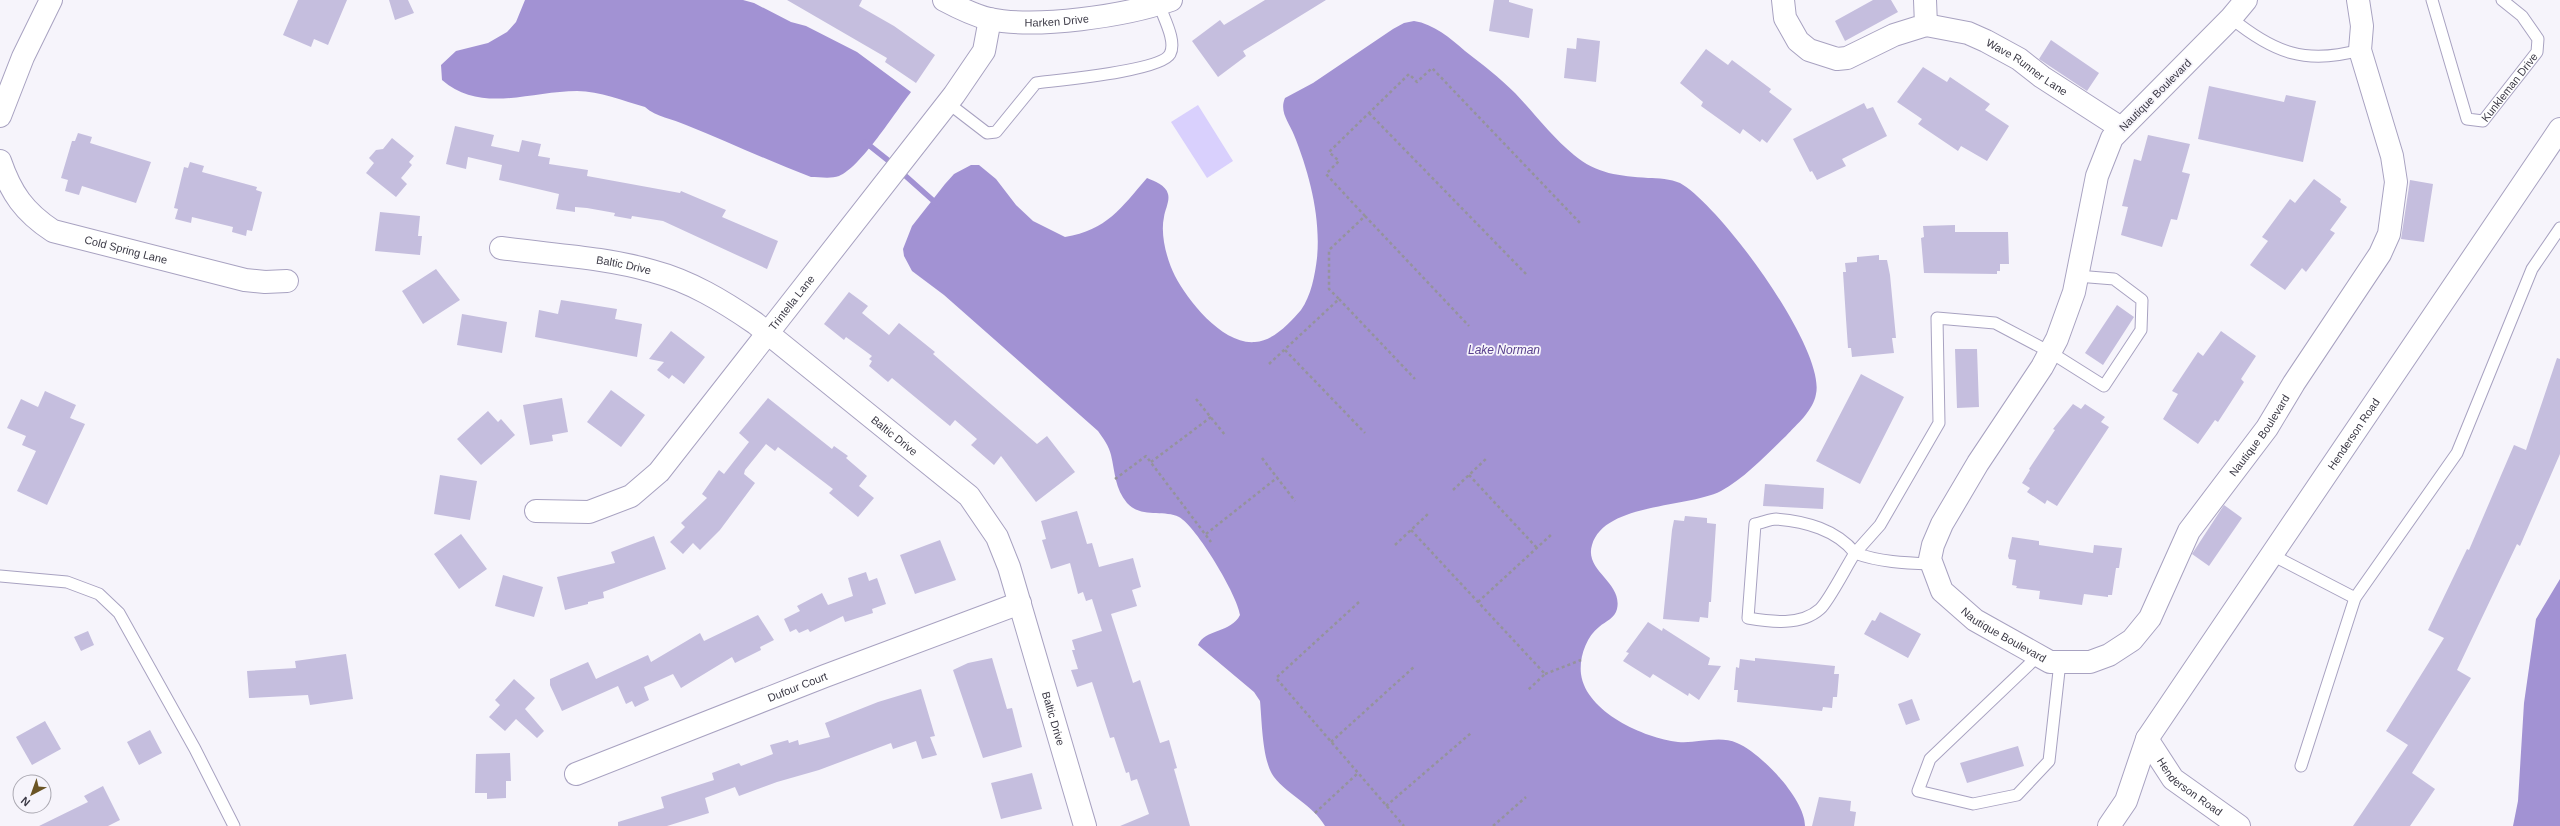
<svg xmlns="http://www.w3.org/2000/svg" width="2560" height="826" font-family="Helvetica,sans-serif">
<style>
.green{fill:#d9d0fd}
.water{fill:#a292d3}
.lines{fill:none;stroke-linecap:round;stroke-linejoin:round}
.stream{stroke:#a292d3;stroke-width:5.5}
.building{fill:#c5bede}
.service-casing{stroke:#a8a2c1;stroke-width:13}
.minor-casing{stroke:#a8a2c1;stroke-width:24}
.path{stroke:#95939c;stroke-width:2.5;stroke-dasharray:3 3;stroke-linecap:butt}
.service{stroke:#fff;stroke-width:11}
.minor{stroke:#fff;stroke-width:22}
.labels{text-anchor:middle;stroke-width:3.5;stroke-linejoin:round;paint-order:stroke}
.street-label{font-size:11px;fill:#3b3945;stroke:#f6f4fb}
.water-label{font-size:12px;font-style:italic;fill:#58408d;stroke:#f6f4fb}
</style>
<rect width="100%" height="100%" fill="#f6f4fb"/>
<!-- green -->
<path class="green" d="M 1198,105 L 1233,161 L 1207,178 L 1171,122 Z"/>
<!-- water -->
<path class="water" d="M 525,0 L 743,0 L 754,3 L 791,22 L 806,26 L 857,52 L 911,92 C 896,111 860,168 839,176 C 831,179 819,177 811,177 C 769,161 728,142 686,125 C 673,119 656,117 645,107 C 623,101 600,91 577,91 C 531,91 481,114 442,80 L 441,65 L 456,51 L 488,43 L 507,32 L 516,22 Z
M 1414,21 C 1434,24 1450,38 1465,51 C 1482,64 1500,78 1515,93 C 1535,114 1552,137 1574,155 C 1596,174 1620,176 1648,178 C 1658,178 1671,179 1680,183 C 1720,205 1826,349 1816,394 C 1813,411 1797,424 1786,436 C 1766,455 1745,478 1721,491 C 1687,508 1604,503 1592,545 C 1584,571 1623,582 1617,609 C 1615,618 1606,621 1599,627 C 1586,637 1579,658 1581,674 C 1586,712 1644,738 1678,742 C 1696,744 1719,735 1737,743 C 1761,753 1805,799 1805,826 L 1325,826 C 1313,805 1289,796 1274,777 C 1262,761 1262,721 1260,701 L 1254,692 L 1198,645 C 1205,629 1231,633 1240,615 C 1238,596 1196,526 1179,517 C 1163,509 1142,519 1127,503 C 1115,489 1115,472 1111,455 C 1109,446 1103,438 1098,431 L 944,295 L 912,271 L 904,256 L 903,249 L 912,226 L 945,184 L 954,174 L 971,165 L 979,165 L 996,179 L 1016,205 L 1033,221 L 1065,237 C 1107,230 1121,208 1147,178 C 1154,181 1166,185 1168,194 C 1170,201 1165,210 1164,217 C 1160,235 1167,260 1175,276 C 1188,301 1223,345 1255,342 C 1273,341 1290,323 1301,310 C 1311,296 1315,275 1317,258 C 1321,217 1309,172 1294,135 C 1289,122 1279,112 1285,98 L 1313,83 L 1393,29 L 1404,23 Z
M 2560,579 L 2560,826 L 2513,826 L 2518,801 L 2524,703 L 2536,619 Z"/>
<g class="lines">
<!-- stream -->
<path class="stream" d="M 865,142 L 894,165
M 900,171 L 937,204"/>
</g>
<!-- building -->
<path class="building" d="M 298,0 L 347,0 L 328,45 L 314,39 L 311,47 L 283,35 Z
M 389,0 L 408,0 L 414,13 L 395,20 Z
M 787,0 L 862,0 L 859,6 L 894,26 L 935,55 L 916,83 L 885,62 L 887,58 Z
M 1265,0 L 1326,0 L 1243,51 L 1246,56 L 1218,77 L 1192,41 L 1220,20 L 1224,25 Z
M 1494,0 L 1509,0 L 1509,2 L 1533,9 L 1529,38 L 1489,31 Z
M 1873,0 L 1891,0 L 1898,12 L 1845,41 L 1835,21 Z
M 1577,38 L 1600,41 L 1596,82 L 1564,78 L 1567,48 L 1576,49 Z
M 2051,40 L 2099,73 L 2087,91 L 2039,59 Z
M 1706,49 L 1728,65 L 1732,60 L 1771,89 L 1769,92 L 1792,109 L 1767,143 L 1762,139 L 1760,142 L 1743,129 L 1740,134 L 1701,106 L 1703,102 L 1680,83 Z
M 1923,67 L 1947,82 L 1950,77 L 1990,104 L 1985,110 L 2009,126 L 1987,161 L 1961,146 L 1958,151 L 1918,124 L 1922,119 L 1897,102 Z
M 2209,86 L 2284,102 L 2286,95 L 2316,101 L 2303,162 L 2198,139 Z
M 1864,103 L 1867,109 L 1873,107 L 1887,136 L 1842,159 L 1846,166 L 1817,180 L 1812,171 L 1810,172 L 1793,139 Z
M 455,126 L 494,135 L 491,146 L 519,152 L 522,140 L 541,144 L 538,156 L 550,158 L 549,164 L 588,170 L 587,176 L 680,193 L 681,191 L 726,210 L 722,217 L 778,241 L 767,269 L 663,221 L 632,216 L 631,219 L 614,216 L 615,213 L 587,208 L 575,207 L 575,212 L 556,209 L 559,194 L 499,180 L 502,165 L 468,157 L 466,169 L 446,164 Z
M 78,133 L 92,137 L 90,143 L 151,162 L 136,203 L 82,186 L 79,195 L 65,191 L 68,180 L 61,178 L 72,141 L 75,141 Z
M 2148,135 L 2190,144 L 2182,172 L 2190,174 L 2183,199 L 2177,220 L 2171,219 L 2162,247 L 2121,235 L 2128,207 L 2122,206 L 2134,159 L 2141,161 Z
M 392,138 L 414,156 L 409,162 L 412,165 L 401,178 L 407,184 L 396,197 L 366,173 L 374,163 L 369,158 L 376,150 L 383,149 Z
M 190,162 L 204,166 L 202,172 L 257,187 L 256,190 L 262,192 L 252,231 L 247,230 L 246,236 L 232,232 L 233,227 L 192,217 L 191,223 L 175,219 L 178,209 L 174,208 L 184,167 L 188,168 Z
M 2314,179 L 2341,199 L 2340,202 L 2347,207 L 2330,230 L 2335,233 L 2306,272 L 2302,268 L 2285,290 L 2250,265 L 2268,241 L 2262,237 L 2290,199 L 2295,203 Z
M 2410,180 L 2433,184 L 2424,242 L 2401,239 Z
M 380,212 L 420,216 L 418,236 L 422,236 L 420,255 L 375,251 Z
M 1955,225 L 1955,232 L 2008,232 L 2009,264 L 2000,264 L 2000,271 L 1997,271 L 1997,274 L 1924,273 L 1921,238 L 1924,237 L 1923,226 Z
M 1879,255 L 1879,260 L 1887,260 L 1890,275 L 1896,338 L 1892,338 L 1894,353 L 1852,357 L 1851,348 L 1848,348 L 1846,319 L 1843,272 L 1846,272 L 1845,263 L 1857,262 L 1857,257 Z
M 436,269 L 460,300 L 423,324 L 402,291 Z
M 849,292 L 868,306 L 862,313 L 889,335 L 899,323 L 935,352 L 933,354 L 1037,444 L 1047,436 L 1075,472 L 1036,502 L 1001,456 L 994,465 L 971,445 L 977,439 L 955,420 L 950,426 L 892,378 L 888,382 L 869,366 L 872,361 L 869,359 L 872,356 L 846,337 L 844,340 L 824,324 Z
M 561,300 L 617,309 L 615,319 L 642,324 L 637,357 L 535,337 L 539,310 L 558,314 Z
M 2117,305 L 2134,317 L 2103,365 L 2085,353 Z
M 462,314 L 507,322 L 502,353 L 457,345 Z
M 671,331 L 705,357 L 684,384 L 672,375 L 669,379 L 657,370 L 664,362 L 649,359 Z
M 2221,331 L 2256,356 L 2241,379 L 2244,382 L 2218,422 L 2215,420 L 2198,444 L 2163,419 L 2178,394 L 2172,391 L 2198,352 L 2203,356 Z
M 1955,349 L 1977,349 L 1979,407 L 1957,408 Z
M 2557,358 L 2560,359 L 2560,454 L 2520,546 L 2517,544 L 2457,670 L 2471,678 L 2412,773 L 2435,789 L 2410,826 L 2353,826 L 2408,745 L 2386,731 L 2444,638 L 2428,630 L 2467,549 L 2469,550 L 2514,445 L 2526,450 Z
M 1861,374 L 1904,397 L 1860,484 L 1816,461 Z
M 611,390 L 645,415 L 621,447 L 587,422 Z
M 45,391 L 76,405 L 70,418 L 85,424 L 47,505 L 17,491 L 36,451 L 22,445 L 26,436 L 7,428 L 21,399 L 38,407 Z
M 562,398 L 568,432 L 552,435 L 553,441 L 530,445 L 523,405 Z
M 768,398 L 832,449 L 834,446 L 848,456 L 846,458 L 867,476 L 859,486 L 874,498 L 858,517 L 829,493 L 833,489 L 778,447 L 775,451 L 766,444 L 745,470 L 744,474 L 755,483 L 720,530 L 700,550 L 693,543 L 683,554 L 670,542 L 685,527 L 681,523 L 707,498 L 702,494 L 719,470 L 724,474 L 749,442 L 739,433 Z
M 2073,404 L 2081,409 L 2085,404 L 2105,417 L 2101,422 L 2109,427 L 2057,506 L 2047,500 L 2045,504 L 2027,492 L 2030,488 L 2022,483 L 2030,470 L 2029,469 L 2055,430 L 2053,429 Z
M 488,411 L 498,422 L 501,419 L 515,435 L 481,465 L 457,439 Z
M 440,475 L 477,481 L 470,520 L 434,514 Z
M 1765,484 L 1824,488 L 1823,509 L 1763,506 Z
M 2224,505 L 2242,518 L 2209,566 L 2192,554 Z
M 1077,511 L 1087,544 L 1092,543 L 1099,567 L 1133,558 L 1141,587 L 1132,590 L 1137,606 L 1111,614 L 1133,683 L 1140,680 L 1160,743 L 1169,740 L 1177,768 L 1174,769 L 1190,826 L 1120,826 L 1149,814 L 1137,779 L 1131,781 L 1129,772 L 1126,773 L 1114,737 L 1110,738 L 1092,682 L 1077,687 L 1071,670 L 1078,669 L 1072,650 L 1075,650 L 1072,640 L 1102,631 L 1092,599 L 1086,601 L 1083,592 L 1078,594 L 1070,563 L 1051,569 L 1042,540 L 1046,539 L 1041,521 Z
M 1685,516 L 1707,518 L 1707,523 L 1716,524 L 1711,602 L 1709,602 L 1708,618 L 1700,617 L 1699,622 L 1663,619 L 1672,530 L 1674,520 L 1684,521 Z
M 461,534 L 487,569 L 459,589 L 434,554 Z
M 654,536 L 666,569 L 603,592 L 604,598 L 588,602 L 588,604 L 565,610 L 557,577 L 615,563 L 611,552 Z
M 2012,537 L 2039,541 L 2039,545 L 2093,553 L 2094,545 L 2122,548 L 2119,568 L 2116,568 L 2112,595 L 2108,595 L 2108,597 L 2084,594 L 2082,605 L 2039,599 L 2040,591 L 2016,588 L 2017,586 L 2012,585 L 2016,560 L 2009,559 L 2008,556 Z
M 940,540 L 956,580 L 915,594 L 900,555 Z
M 866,572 L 869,581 L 877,578 L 886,604 L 872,609 L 873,613 L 845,622 L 843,616 L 810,632 L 808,629 L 799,633 L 796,629 L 790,632 L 784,619 L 800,611 L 797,606 L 822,593 L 828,605 L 853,596 L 848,578 Z
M 503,575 L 543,587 L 534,617 L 495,606 Z
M 1880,612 L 1921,634 L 1908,658 L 1864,634 L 1872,620 L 1875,621 Z
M 758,615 L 774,640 L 760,647 L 761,650 L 735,663 L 732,657 L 681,688 L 673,674 L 644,687 L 649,700 L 635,707 L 632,701 L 626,704 L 618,686 L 562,711 L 550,685 L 550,679 L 588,662 L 596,679 L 648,655 L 651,662 L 700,633 L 704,641 Z
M 1648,622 L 1662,631 L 1663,628 L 1710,658 L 1708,665 L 1721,666 L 1699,700 L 1689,693 L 1688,696 L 1653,674 L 1650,678 L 1623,661 L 1629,653 L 1626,652 Z
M 88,631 L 94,645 L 81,651 L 74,637 Z
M 346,654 L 353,699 L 310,705 L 308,695 L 249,698 L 247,671 L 296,668 L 295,661 Z
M 992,658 L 1007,709 L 1012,708 L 1022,747 L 983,758 L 953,670 L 968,663 Z
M 1755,658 L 1835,666 L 1834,674 L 1839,674 L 1837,697 L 1833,697 L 1832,708 L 1823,707 L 1822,711 L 1737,702 L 1738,690 L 1734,690 L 1736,667 L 1739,668 L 1740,659 L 1755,661 Z
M 514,679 L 535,698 L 525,709 L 544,731 L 537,738 L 516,719 L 505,731 L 489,717 L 500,705 L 495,700 Z
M 921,689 L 935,736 L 930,737 L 937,755 L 922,759 L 916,741 L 893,749 L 891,743 L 819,770 L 777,782 L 739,796 L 735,787 L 705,798 L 709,813 L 667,826 L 618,826 L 618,822 L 664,808 L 661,797 L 714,780 L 712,773 L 739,763 L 741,766 L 773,754 L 770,745 L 788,740 L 789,743 L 798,740 L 799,745 L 830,737 L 825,723 L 878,702 Z
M 1912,699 L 1920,720 L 1906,725 L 1898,704 Z
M 45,721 L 61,749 L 32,765 L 16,737 Z
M 150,730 L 162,753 L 139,765 L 127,742 Z
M 2018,746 L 2024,766 L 1967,783 L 1960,763 Z
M 510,753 L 511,781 L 506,781 L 506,798 L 487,799 L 487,793 L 475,793 L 476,754 Z
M 1032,773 L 1042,809 L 1001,819 L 991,783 Z
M 103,786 L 120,820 L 108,826 L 39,826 L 88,802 L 84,796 Z
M 1819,797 L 1851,801 L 1850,811 L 1856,812 L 1854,826 L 1812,826 Z"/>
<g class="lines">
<!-- service casing -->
<g class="service-casing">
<g id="service">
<path id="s1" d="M 2432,0 L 2467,119 L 2483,121 L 2537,52 L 2538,39 L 2522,16 L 2502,0"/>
<path d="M 2231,18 C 2274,53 2306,65 2360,50"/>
<path d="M 948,103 L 987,133 L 996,132 L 1036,83 C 1058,80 1161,71 1170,54 C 1177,41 1163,17 1159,4"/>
<path d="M 2272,555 L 2355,598"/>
<path d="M 1931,564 C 1905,563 1879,562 1855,553 C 1847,565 1829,601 1820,609 C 1801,626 1771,622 1748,618 L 1755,524 C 1762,523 1770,519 1776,519 C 1805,521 1837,530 1855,553 L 1880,525 L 1939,423 L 1937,318 L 1995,323 L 2050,352 L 2104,386 L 2141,330 L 2142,300 L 2114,279 L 2077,276"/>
<path d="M 0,576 L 67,582 L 99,594 L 119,613 L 195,749 L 234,826"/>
<path d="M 2038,656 L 1930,759 L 1918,791 L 1973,804 L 2017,795 L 2049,761 L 2060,662"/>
<path d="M 2301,766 L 2355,598 L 2457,453 L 2532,269 L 2560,228"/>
</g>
</g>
<!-- minor casing -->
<g class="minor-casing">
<g id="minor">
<path id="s2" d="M 944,0 C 959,8 973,15 989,19 C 1037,29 1125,16 1171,0"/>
<path d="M 1783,0 L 1785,18 L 1798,41 L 1809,50 L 1837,59 L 1847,58 L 1894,35 L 1926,25 L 1925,0"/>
<path id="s3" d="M 2246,0 L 2231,18 L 2112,138 L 2097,176 L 2074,292 L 2057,339 L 2042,367 L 1978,463 L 1942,524 L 1933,545 L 1930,559 L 1942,591 L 1975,620 L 2050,662 L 2090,662 L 2109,655 L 2132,640 L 2150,618 L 2189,531 L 2267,428 L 2294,383 L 2380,254 L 2389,234 L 2396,182 L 2392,156 L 2360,50 L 2362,26 L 2358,0"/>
<path id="s4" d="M 1926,25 L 1968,33 L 1986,41 L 2019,59 L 2042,77 L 2121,128"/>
<path d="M 0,116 L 23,57 L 51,0"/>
<path id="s5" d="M 0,161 C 11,193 24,212 53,231 L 245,280 L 265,282 L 287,281"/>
<path id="s6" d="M 501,248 C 551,255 603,257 652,271 C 690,281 723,301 755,323 L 969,496 L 997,537 L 1009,567 L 1085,826"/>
<path id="s7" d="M 536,511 L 589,512 L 631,496 L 659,472 L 954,95 L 984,51 L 990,19"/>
<path id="s8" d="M 2147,739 L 2173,779 L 2239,826"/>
<path id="s9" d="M 576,774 L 825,676 L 1020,603"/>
<path id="s10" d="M 2109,826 L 2126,801 L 2147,739 L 2560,129"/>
</g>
</g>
<!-- path -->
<path class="path" d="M 1369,113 L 1526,274
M 1365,216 L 1469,326
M 1339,299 L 1415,379
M 1285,350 L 1365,433
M 1269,364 L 1339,299 L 1329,289 L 1329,250 L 1365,216 L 1326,174 L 1339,161 L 1329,152 L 1409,74 L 1417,82 L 1432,68 L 1580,223
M 1196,399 L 1225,435
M 1262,458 L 1295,501
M 1151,462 L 1211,417
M 1469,475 L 1537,548
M 1115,479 L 1146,456 L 1211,542
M 1453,490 L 1487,458
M 1411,530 L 1545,674 L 1528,690
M 1206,534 L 1278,477
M 1395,545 L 1428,514
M 1359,602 L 1276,678 L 1404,826
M 1478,602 L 1553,533
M 1545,674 L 1581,660
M 1331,742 L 1415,666
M 1386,806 L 1471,733
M 1315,813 L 1358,773
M 1493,826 L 1526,797"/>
<!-- service -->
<use href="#service" class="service"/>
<!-- minor -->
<use href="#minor" class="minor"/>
</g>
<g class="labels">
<!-- street labels -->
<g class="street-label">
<text dy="4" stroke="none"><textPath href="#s2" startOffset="117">Harken Drive</textPath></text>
<text dy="4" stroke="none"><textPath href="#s4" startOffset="111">Wave Runner Lane</textPath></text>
<text dy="4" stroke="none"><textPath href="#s1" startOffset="183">Kunkleman Drive</textPath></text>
<text transform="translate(2155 95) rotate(-45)" y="4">Nautique Boulevard</text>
<text dy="4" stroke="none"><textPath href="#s5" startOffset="165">Cold Spring Lane</textPath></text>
<text dy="4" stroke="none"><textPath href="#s6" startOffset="124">Baltic Drive</textPath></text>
<text dy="4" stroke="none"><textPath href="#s7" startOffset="350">Trintella Lane</textPath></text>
<text dy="4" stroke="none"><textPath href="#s10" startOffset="464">Henderson Road</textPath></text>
<text dy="4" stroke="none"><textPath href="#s6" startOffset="448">Baltic Drive</textPath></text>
<text dy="4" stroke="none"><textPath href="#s3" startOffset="1151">Nautique Boulevard</textPath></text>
<text dy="4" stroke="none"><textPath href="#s3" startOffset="767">Nautique Boulevard</textPath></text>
<text dy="4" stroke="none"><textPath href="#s9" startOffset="238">Dufour Court</textPath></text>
<text dy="4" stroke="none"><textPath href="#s6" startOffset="784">Baltic Drive</textPath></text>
<text dy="4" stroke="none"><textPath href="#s8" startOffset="65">Henderson Road</textPath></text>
</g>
<!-- water labels -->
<g class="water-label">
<text x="1504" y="354">Lake Norman</text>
</g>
</g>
<!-- north arrow -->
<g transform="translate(32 794) rotate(221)"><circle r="19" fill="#f6f4fb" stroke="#aba9b2"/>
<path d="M0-3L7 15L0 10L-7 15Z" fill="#6a5424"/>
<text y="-6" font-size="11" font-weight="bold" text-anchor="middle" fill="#3b3945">N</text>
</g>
</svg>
